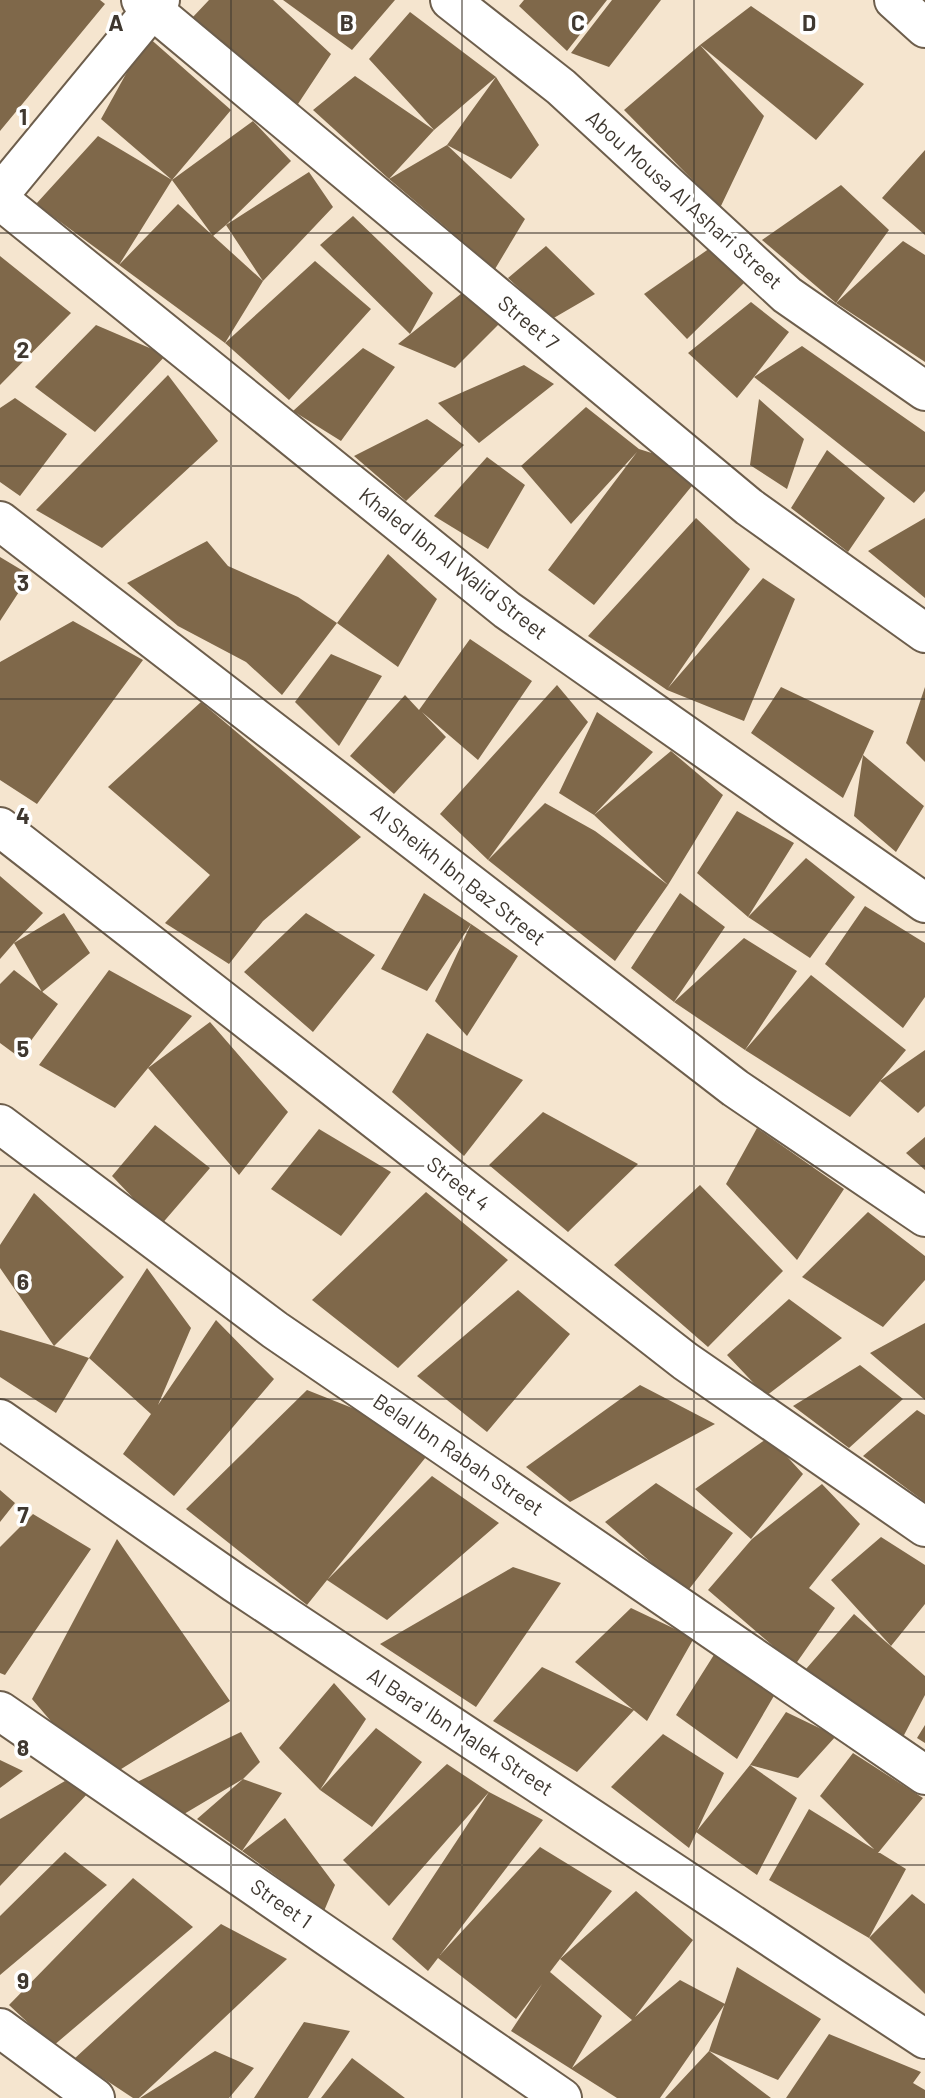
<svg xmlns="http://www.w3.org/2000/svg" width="925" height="2098" font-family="Barlow,sans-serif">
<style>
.building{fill:#7f684a}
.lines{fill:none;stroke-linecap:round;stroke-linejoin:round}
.minor-casing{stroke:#6d5e4c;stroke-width:42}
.minor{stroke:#fff;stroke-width:38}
.grid{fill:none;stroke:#3f3830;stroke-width:2;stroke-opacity:0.55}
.labels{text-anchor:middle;stroke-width:7;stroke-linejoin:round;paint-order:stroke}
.street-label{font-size:21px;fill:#3f3830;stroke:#fff}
.grid-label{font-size:23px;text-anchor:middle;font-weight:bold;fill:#3f3830;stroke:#fff;stroke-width:7;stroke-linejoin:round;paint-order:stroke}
</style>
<rect width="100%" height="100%" fill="#f5e5cf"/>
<!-- building -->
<path class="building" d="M 0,0 L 100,0 L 105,4 L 0,131 Z
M 209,0 L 273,0 L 331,54 L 294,110 L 192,18 Z
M 283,0 L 395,0 L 352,50 Z
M 524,0 L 607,0 L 567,51 L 519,6 Z
M 612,0 L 661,0 L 609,67 L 571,53 Z
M 751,6 L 864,84 L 816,140 L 700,45 Z
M 410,12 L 496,77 L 539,145 L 511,179 L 447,145 L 525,219 L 495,269 L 389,179 L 313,110 L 355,76 L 434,130 L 389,179 L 447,145 L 496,77 L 434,130 L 369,59 Z
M 147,36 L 231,110 L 172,180 L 253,121 L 291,161 L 226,225 L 309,172 L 333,207 L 263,281 L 226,225 L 213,236 L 172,180 L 119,265 L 36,204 L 98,136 L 172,180 L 101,119 Z
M 700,45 L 764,116 L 720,208 L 624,110 Z
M 925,150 L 925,235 L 882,198 Z
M 841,185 L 889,230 L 836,303 L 762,240 Z
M 178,204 L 263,281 L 225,343 L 315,261 L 371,309 L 289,400 L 225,343 L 119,265 Z
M 353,216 L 433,293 L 410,334 L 320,245 Z
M 903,241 L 925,255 L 925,362 L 836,303 Z
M 546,246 L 595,294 L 552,319 L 508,278 Z
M 713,246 L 749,278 L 687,339 L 644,294 Z
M 0,256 L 71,313 L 0,385 Z
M 462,293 L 503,320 L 455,368 L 398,344 Z
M 751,302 L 789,332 L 754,377 L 802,346 L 925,432 L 925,491 L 914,503 L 754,377 L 737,398 L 688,353 Z
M 96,325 L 166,355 L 95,432 L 35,387 Z
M 363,348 L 395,367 L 341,441 L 293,411 Z
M 524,365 L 554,384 L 479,443 L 438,403 Z
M 168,375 L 218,441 L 102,548 L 36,510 Z
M 15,398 L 67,434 L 20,496 L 0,482 L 0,408 Z
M 759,399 L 804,439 L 787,489 L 750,465 Z
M 586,407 L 639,449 L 705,470 L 594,605 L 548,570 L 637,452 L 571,524 L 521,466 Z
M 427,419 L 464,445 L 406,501 L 354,456 Z
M 827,450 L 885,498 L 848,552 L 791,508 Z
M 487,457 L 525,485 L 488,549 L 434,516 Z
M 696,518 L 750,569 L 668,688 L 763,578 L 795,599 L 744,721 L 667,690 L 588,636 Z
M 925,518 L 925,598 L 868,551 Z
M 207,541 L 228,566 L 298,597 L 337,623 L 282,695 L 246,662 L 178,626 L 127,583 Z
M 388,554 L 437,599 L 398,667 L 337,623 Z
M 0,557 L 30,575 L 0,621 Z
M 73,621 L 143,660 L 37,804 L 0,780 L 0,662 Z
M 470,639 L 532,681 L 478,760 L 422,712 L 446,737 L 394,794 L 350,756 L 405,695 L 419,710 Z
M 331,654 L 382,676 L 339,746 L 295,702 Z
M 557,685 L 588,722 L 488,860 L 440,814 Z
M 781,687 L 874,731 L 863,755 L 924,806 L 896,852 L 854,816 L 863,755 L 843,798 L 751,733 Z
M 925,687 L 925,762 L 906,743 Z
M 201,702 L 361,837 L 263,921 L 229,964 L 165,923 L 210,875 L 108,787 Z
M 597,712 L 653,752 L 594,815 L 559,793 Z
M 671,751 L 723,795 L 668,885 L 615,961 L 488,860 L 545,803 L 595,831 L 668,885 L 594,815 Z
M 737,811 L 794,843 L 748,917 L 806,858 L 855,897 L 810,958 L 748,917 L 697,873 Z
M 0,876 L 43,913 L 14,943 L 64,913 L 90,953 L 42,992 L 14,943 L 0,959 Z
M 424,893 L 471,924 L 427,991 L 381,969 Z
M 680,893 L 725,927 L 674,1002 L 744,938 L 797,971 L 745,1050 L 674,1002 L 631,968 Z
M 865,906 L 925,943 L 925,997 L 903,1028 L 825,964 Z
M 306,913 L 375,955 L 313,1032 L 244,972 Z
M 471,924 L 518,956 L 467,1036 L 435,1001 Z
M 14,970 L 58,1004 L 19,1057 L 0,1043 L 0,984 Z
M 109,970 L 192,1016 L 148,1068 L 210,1022 L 288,1112 L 239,1175 L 148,1068 L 115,1108 L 39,1065 Z
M 811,975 L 906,1050 L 850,1117 L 745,1050 Z
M 427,1033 L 523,1080 L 464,1156 L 392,1092 Z
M 925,1050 L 925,1106 L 918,1113 L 880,1081 Z
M 543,1112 L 638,1164 L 568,1232 L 489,1165 Z
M 155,1125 L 210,1168 L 160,1226 L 112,1176 Z
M 757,1128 L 844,1189 L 797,1260 L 726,1184 Z
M 319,1129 L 391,1172 L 341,1236 L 271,1189 Z
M 925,1137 L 925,1170 L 906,1153 Z
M 700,1185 L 783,1271 L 708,1347 L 614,1265 Z
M 426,1192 L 508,1260 L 398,1368 L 312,1300 Z
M 34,1193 L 124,1277 L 54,1346 L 89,1358 L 56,1413 L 0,1377 L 0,1330 L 54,1346 L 0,1268 L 0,1245 Z
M 868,1212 L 925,1256 L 925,1280 L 883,1327 L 802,1277 Z
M 147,1268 L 191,1328 L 158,1405 L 216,1320 L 274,1379 L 174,1496 L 123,1454 L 151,1414 L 89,1358 Z
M 518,1290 L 570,1334 L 487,1432 L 417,1376 Z
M 789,1299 L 842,1338 L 766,1396 L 727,1355 Z
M 925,1323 L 925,1400 L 870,1353 Z
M 860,1365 L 903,1399 L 849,1448 L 793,1406 Z
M 640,1385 L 715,1424 L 570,1502 L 526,1467 Z
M 307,1390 L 438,1442 L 307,1605 L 186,1509 Z
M 917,1410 L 925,1415 L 925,1502 L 863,1456 Z
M 769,1437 L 803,1474 L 751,1539 L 695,1489 Z
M 432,1476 L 499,1523 L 387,1620 L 327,1580 Z
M 656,1483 L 733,1533 L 686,1593 L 605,1522 Z
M 822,1484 L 860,1524 L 809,1588 L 835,1608 L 795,1665 L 708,1590 L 752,1539 Z
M 0,1490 L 15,1503 L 0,1522 Z
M 33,1514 L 91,1549 L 5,1675 L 0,1673 L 0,1547 Z
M 881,1537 L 925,1565 L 925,1604 L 891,1646 L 831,1580 Z
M 117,1539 L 230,1701 L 102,1781 L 32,1699 Z
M 513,1567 L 561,1583 L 476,1707 L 380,1644 Z
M 631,1608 L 694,1638 L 647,1721 L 575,1662 Z
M 854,1614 L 925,1676 L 925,1695 L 903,1737 L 806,1669 Z
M 717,1650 L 778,1689 L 737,1759 L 676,1715 Z
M 542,1667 L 634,1710 L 577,1772 L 493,1721 Z
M 334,1683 L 366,1719 L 320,1790 L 376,1728 L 422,1762 L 372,1827 L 320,1790 L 279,1748 Z
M 786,1712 L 836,1736 L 798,1778 L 750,1765 L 797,1798 L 757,1875 L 696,1832 L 750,1765 Z
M 925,1725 L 925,1743 L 917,1738 Z
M 241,1732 L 260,1762 L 243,1779 L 184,1814 L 137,1782 Z
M 663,1734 L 724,1773 L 689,1848 L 611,1787 Z
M 853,1753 L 923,1798 L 878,1853 L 820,1796 Z
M 0,1760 L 23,1771 L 0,1788 Z
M 447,1764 L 489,1792 L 389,1906 L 343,1860 Z
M 243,1779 L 282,1793 L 242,1851 L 197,1819 Z
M 65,1781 L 90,1791 L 0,1886 L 0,1819 Z
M 489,1792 L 543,1820 L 440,1955 L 540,1847 L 612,1891 L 550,1972 L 602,2016 L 572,2068 L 632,2020 L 560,1959 L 636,1891 L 693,1940 L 635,2017 L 680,1980 L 725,2004 L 660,2098 L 617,2098 L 511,2031 L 542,1984 L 516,2019 L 438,1958 L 428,1971 L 392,1939 Z
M 809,1809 L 906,1869 L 869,1938 L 769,1880 Z
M 285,1818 L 335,1885 L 324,1911 L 242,1851 Z
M 65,1852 L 107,1885 L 0,1975 L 0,1916 Z
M 133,1878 L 193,1927 L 53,2046 L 9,2005 Z
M 912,1894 L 925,1904 L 925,1994 L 869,1938 Z
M 221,1924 L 287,1959 L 139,2098 L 133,2098 L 74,2059 Z
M 737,1967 L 821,2019 L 778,2080 L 709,2051 Z
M 304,2022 L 350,2031 L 308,2098 L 254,2098 Z
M 829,2034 L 921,2072 L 913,2083 L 925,2090 L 925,2098 L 786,2098 Z
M 215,2051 L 254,2068 L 229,2098 L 140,2098 Z
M 709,2051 L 771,2098 L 665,2098 Z
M 352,2058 L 405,2098 L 321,2098 Z"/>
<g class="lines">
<!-- minor casing -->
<g class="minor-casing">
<path id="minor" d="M 141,0 L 749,507 L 925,633
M 450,0 L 561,87 L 787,295 L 925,391
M 894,0 L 925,28
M 0,194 L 160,0
M 0,200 L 507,610 L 925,903
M 0,521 L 735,1088 L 925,1217
M 0,827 L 685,1361 L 925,1527
M 0,1124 L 275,1330 L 925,1775
M 0,1419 L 235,1583 L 925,2039
M 0,1711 L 562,2098
M 0,2028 L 95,2098"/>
</g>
<!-- minor -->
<use href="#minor" class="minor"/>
</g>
<!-- grid -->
<path class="grid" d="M 231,0 L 231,2098M 462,0 L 462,2098M 694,0 L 694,2098M 0,233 L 925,233M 0,466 L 925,466M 0,699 L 925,699M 0,932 L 925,932M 0,1166 L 925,1166M 0,1399 L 925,1399M 0,1632 L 925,1632M 0,1865 L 925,1865"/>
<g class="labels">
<!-- street labels -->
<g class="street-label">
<text transform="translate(684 200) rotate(42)" y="7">Abou Mousa Al Ashari Street</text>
<text transform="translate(528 323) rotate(40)" y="7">Street 7</text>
<text transform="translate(453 564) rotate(38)" y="7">Khaled Ibn Al Walid Street</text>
<text transform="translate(458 875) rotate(38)" y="7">Al Sheikh Ibn Baz Street</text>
<text transform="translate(458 1184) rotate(38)" y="7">Street 4</text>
<text transform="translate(458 1455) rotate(34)" y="7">Belal Ibn Rabah Street</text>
<text transform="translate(460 1732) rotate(33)" y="7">Al Bara' Ibn Malek Street</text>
<text transform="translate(281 1904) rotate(35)" y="7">Street 1</text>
</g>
</g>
<g class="grid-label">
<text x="116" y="31">A</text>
<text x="347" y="31">B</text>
<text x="578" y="31">C</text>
<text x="809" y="31">D</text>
<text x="23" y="125">1</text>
<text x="23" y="358">2</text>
<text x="23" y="591">3</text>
<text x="23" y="824">4</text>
<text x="23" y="1057">5</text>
<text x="23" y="1290">6</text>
<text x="23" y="1523">7</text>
<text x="23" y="1756">8</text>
<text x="23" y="1989">9</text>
</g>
</svg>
